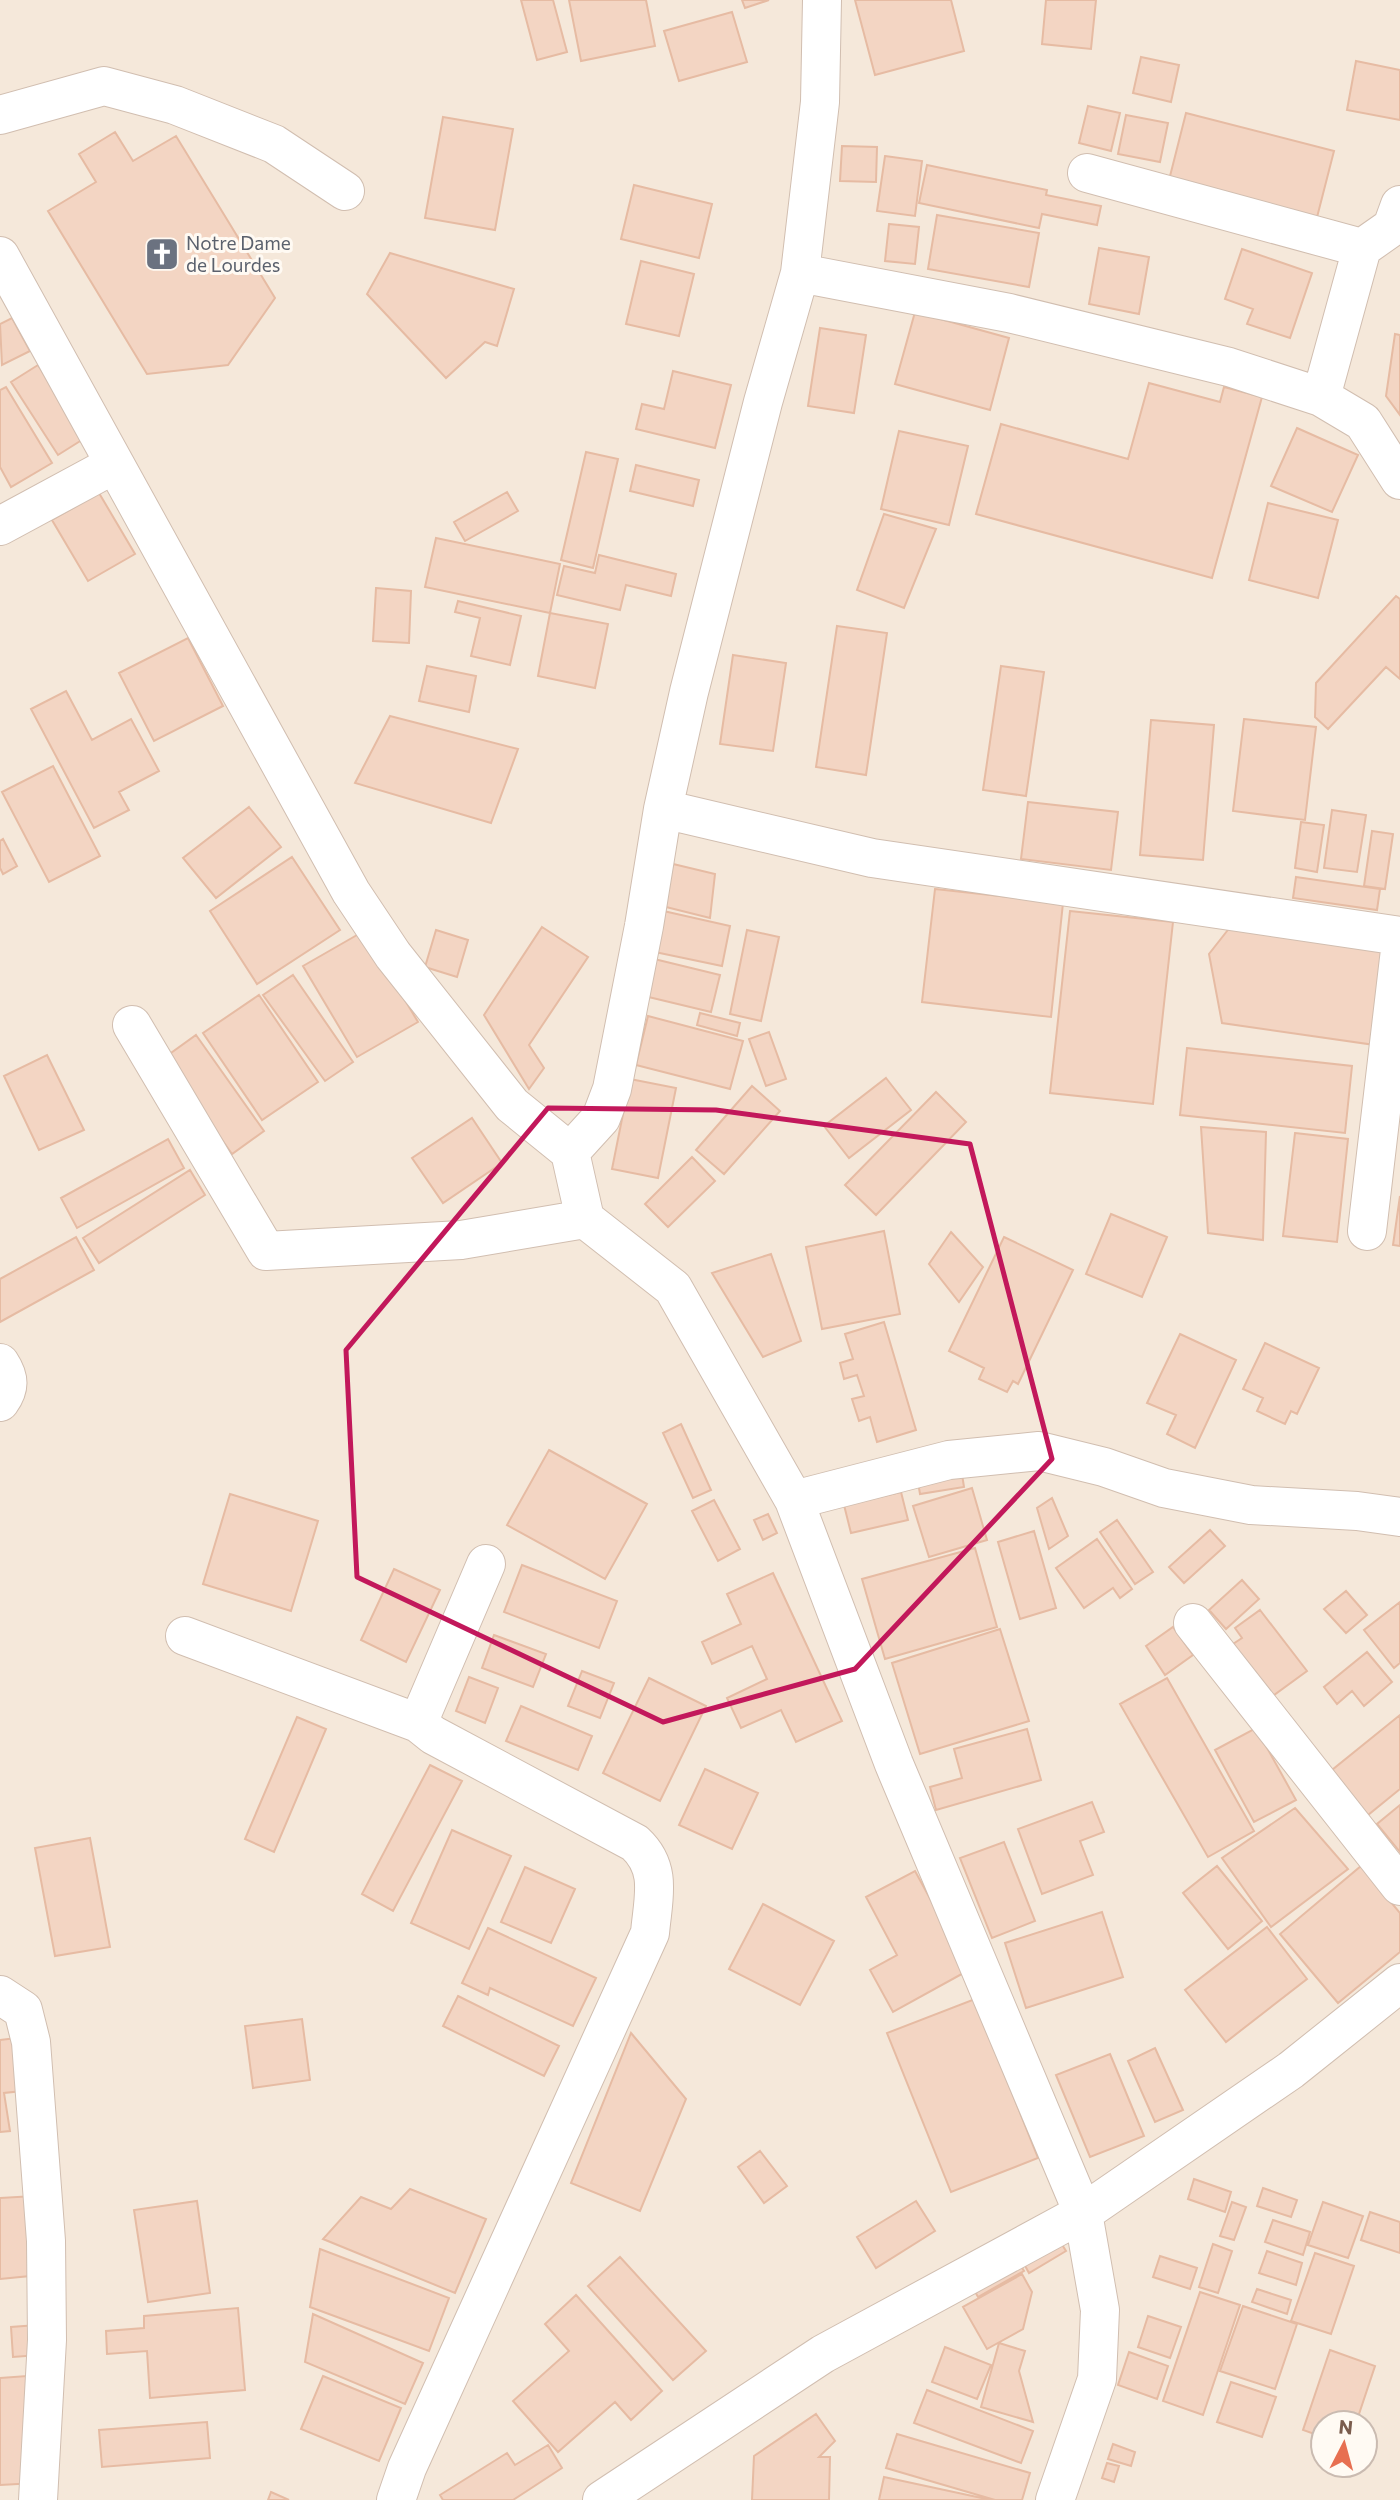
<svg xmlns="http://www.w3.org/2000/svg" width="1400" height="2500" font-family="Commissioner,sans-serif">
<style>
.residential{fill:#f5e8da;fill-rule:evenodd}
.building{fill:#f3d5c3;stroke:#e6bba3;stroke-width:2}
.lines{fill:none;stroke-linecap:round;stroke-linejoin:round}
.minor-casing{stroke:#d1beb0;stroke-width:40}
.minor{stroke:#fff;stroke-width:38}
.marked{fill:none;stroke:#c2185b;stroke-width:5;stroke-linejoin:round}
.labels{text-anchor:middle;stroke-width:6;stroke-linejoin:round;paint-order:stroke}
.worship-label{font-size:19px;fill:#5b616d;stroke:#fffaf3;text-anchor:start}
</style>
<rect width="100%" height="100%" fill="#fdf6ec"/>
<!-- residential -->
<path class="residential" d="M 0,0 L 1400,0 L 1400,2500 L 0,2500 ZM 1323,2423 L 1365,2423 L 1365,2465 L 1323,2465 Z"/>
<!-- building -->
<path class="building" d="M 521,0 L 553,0 L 567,52 L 537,60 Z
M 569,0 L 646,0 L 655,46 L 581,61 Z
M 742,0 L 769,0 L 745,8 Z
M 855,0 L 951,0 L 964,51 L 875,75 Z
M 1046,0 L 1096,0 L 1091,49 L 1042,44 Z
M 732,12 L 747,62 L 679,81 L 664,31 Z
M 1141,57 L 1179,65 L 1171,102 L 1133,93 Z
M 1356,61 L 1400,70 L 1400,120 L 1347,110 Z
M 1088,106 L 1120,113 L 1111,151 L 1079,143 Z
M 1186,113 L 1334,151 L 1315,225 L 1167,188 Z
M 1126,115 L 1168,123 L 1160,162 L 1118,154 Z
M 443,117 L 513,129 L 495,230 L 425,218 Z
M 115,132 L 133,161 L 176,136 L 275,298 L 228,365 L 147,374 L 48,211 L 96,182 L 79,154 Z
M 842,146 L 877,147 L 876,182 L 840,181 Z
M 885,156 L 922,161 L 915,216 L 877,211 Z
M 927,165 L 1047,190 L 1046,195 L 1101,206 L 1097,225 L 1042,214 L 1039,228 L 919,203 Z
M 634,185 L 712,204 L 699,258 L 621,239 Z
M 937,215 L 1039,233 L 1029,287 L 928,269 Z
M 889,224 L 919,227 L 915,264 L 885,261 Z
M 1099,248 L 1149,257 L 1139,314 L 1089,304 Z
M 1242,249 L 1312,273 L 1290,338 L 1247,324 L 1253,309 L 1225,299 Z
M 390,253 L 514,289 L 497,346 L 485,342 L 446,378 L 367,294 Z
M 641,261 L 694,274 L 679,336 L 626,324 Z
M 915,312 L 1009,338 L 990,410 L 895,384 Z
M 12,318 L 30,351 L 2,365 L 0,324 Z
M 820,328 L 866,335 L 854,413 L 808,406 Z
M 1395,334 L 1400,335 L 1400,415 L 1386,396 Z
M 38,365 L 85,438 L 58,455 L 11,382 Z
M 673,371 L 731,385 L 715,448 L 636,429 L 642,404 L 664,409 Z
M 1149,383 L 1220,402 L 1224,387 L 1262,397 L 1212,578 L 976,514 L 1001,424 L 1128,459 Z
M 6,387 L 52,463 L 11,487 L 0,467 L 0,390 Z
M 1297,428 L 1358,455 L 1332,512 L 1271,486 Z
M 899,431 L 968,446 L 949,525 L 881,509 Z
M 586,452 L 618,459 L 593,568 L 561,560 Z
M 636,465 L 699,480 L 693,506 L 630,491 Z
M 507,492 L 518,511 L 465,541 L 454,522 Z
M 99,493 L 135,554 L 88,581 L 52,520 Z
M 1268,503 L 1338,520 L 1318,598 L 1249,580 Z
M 884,514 L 936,529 L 904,608 L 857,590 Z
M 436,538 L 560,564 L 550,613 L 425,587 Z
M 599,555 L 676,574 L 671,596 L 626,585 L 620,610 L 557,595 L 564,566 L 595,573 Z
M 376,588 L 411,591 L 409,643 L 373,641 Z
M 1396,596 L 1400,599 L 1400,679 L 1386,667 L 1328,729 L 1315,717 L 1316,683 Z
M 458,601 L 521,616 L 510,665 L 471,656 L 480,618 L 455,612 Z
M 550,613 L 608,624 L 595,688 L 538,676 Z
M 837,626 L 887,633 L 866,775 L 816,767 Z
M 188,638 L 223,706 L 154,741 L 119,673 Z
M 733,655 L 786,663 L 773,751 L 720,744 Z
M 427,666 L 476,676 L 469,712 L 419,701 Z
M 1001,666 L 1044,672 L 1026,796 L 983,790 Z
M 66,691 L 92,740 L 131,719 L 159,771 L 119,792 L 129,810 L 94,828 L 31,709 Z
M 390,716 L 518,749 L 491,823 L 355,783 Z
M 1244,719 L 1316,727 L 1305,820 L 1233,811 Z
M 1151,720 L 1214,725 L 1203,860 L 1140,855 Z
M 53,766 L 100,856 L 49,882 L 2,792 Z
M 1028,802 L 1118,812 L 1111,870 L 1021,859 Z
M 249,807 L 281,847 L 216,898 L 183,858 Z
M 1332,810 L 1366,815 L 1357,872 L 1324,868 Z
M 1301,822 L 1324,825 L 1317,872 L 1295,868 Z
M 1372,831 L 1393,834 L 1385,889 L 1364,886 Z
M 3,839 L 17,866 L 3,874 L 0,868 L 0,841 Z
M 292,857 L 340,930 L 257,984 L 210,911 Z
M 669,863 L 715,874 L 710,918 L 662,906 Z
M 1296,877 L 1380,889 L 1377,910 L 1293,898 Z
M 935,889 L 1063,903 L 1051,1017 L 922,1002 Z
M 659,910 L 730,926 L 722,966 L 650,951 Z
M 1070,911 L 1173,922 L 1153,1104 L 1050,1093 Z
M 1231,926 L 1389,951 L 1375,1045 L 1222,1023 L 1209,954 Z
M 542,927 L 588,957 L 529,1045 L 544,1068 L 529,1089 L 484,1015 Z
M 436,930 L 468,940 L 457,977 L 425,967 Z
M 747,930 L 779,937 L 761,1021 L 730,1014 Z
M 364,931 L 418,1022 L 357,1057 L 303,966 Z
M 646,957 L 720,975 L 711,1012 L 636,994 Z
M 293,975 L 353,1062 L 325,1081 L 263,995 Z
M 259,995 L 318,1082 L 262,1120 L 203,1033 Z
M 700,1013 L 740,1023 L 737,1036 L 697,1025 Z
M 648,1016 L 743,1041 L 730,1089 L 636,1065 Z
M 769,1032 L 786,1079 L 766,1086 L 749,1039 Z
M 196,1035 L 264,1131 L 232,1154 L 164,1058 Z
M 1187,1048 L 1352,1066 L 1345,1133 L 1180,1115 Z
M 47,1055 L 84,1130 L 39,1150 L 4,1076 Z
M 886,1078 L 911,1110 L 849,1158 L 824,1126 Z
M 630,1079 L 676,1088 L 658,1178 L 612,1169 Z
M 752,1086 L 780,1111 L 724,1174 L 696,1150 Z
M 936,1092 L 966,1122 L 876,1215 L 845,1185 Z
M 472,1118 L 502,1163 L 443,1203 L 412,1158 Z
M 1201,1127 L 1266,1132 L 1263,1240 L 1208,1233 Z
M 1295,1133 L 1348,1139 L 1337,1242 L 1283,1236 Z
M 168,1139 L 184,1168 L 77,1228 L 61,1198 Z
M 692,1157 L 715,1181 L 668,1227 L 645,1204 Z
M 190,1170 L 205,1195 L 99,1263 L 83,1238 Z
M 1400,1196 L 1400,1246 L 1393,1245 Z
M 1111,1214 L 1167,1237 L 1142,1297 L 1086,1274 Z
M 884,1231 L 900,1314 L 822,1329 L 806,1247 Z
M 951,1232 L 983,1267 L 959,1302 L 929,1264 Z
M 76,1237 L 94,1270 L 0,1322 L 0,1279 Z
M 1004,1237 L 1073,1270 L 1018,1384 L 1013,1381 L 1007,1392 L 979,1379 L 984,1368 L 949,1351 Z
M 771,1254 L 801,1341 L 763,1357 L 712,1273 Z
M 884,1322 L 916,1430 L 877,1442 L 870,1417 L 859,1421 L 852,1399 L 864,1396 L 857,1375 L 844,1379 L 840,1363 L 853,1359 L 845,1334 Z
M 1180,1334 L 1236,1360 L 1195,1448 L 1167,1434 L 1176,1415 L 1147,1403 Z
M 1265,1343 L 1319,1368 L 1297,1414 L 1291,1411 L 1285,1424 L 1257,1411 L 1263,1398 L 1243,1389 Z
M 681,1424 L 711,1490 L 693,1498 L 663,1433 Z
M 549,1450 L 647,1504 L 605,1579 L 507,1525 Z
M 961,1468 L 964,1487 L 920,1494 L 917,1476 Z
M 972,1488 L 987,1540 L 929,1557 L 913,1506 Z
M 901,1492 L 908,1520 L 851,1533 L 844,1505 Z
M 230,1494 L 318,1521 L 291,1611 L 203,1584 Z
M 1052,1498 L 1068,1536 L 1049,1549 L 1037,1508 Z
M 714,1500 L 740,1549 L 718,1561 L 692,1511 Z
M 768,1514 L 777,1533 L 763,1540 L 754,1520 Z
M 1117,1520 L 1153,1572 L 1135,1584 L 1100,1532 Z
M 1210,1530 L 1225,1546 L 1184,1583 L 1169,1567 Z
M 1034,1531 L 1056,1608 L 1020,1619 L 998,1542 Z
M 1097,1539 L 1132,1589 L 1120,1598 L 1113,1588 L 1084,1608 L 1056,1568 Z
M 975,1548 L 997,1627 L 885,1659 L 862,1579 Z
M 522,1565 L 617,1601 L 599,1648 L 504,1612 Z
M 394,1569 L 440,1590 L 406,1662 L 361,1640 Z
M 773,1573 L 842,1721 L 796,1742 L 781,1710 L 741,1728 L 727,1698 L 767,1679 L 752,1646 L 712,1664 L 702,1642 L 741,1624 L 727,1594 Z
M 1242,1580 L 1259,1599 L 1226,1629 L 1209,1610 Z
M 1346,1591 L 1367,1615 L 1346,1633 L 1324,1609 Z
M 1400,1602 L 1400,1663 L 1394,1668 L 1364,1630 Z
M 1260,1610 L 1307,1671 L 1270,1698 L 1230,1646 L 1242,1638 L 1235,1628 Z
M 1173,1627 L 1193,1655 L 1165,1675 L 1146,1646 Z
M 1000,1629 L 1029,1721 L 920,1754 L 892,1663 Z
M 494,1635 L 546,1654 L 533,1687 L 482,1668 Z
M 1367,1652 L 1392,1682 L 1364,1706 L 1352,1691 L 1337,1704 L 1324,1687 Z
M 582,1671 L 614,1683 L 600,1718 L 568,1706 Z
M 469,1677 L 498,1688 L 485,1723 L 456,1711 Z
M 649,1678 L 706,1706 L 660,1801 L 603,1773 Z
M 1167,1678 L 1254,1831 L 1208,1857 L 1120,1704 Z
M 521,1706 L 592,1736 L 578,1770 L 506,1741 Z
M 1400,1715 L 1400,1789 L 1368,1815 L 1332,1770 Z
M 297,1717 L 326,1729 L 274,1852 L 245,1839 Z
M 1256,1728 L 1296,1800 L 1254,1822 L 1215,1750 Z
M 1027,1729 L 1041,1780 L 936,1810 L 930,1787 L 962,1778 L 954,1749 Z
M 430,1765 L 462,1781 L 393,1911 L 362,1894 Z
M 705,1769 L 758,1793 L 732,1849 L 679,1825 Z
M 1092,1802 L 1104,1832 L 1080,1841 L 1093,1875 L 1042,1894 L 1018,1829 Z
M 1400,1805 L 1400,1852 L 1377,1824 Z
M 1295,1808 L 1348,1869 L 1271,1927 L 1222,1858 Z
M 452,1830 L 511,1856 L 469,1949 L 411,1923 Z
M 90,1838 L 110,1947 L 55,1956 L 35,1848 Z
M 1004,1842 L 1035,1921 L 992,1938 L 960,1858 Z
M 1217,1866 L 1262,1921 L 1228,1949 L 1183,1893 Z
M 1361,1866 L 1400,1913 L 1400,1952 L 1338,2003 L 1280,1934 Z
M 525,1867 L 575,1889 L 551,1943 L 501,1922 Z
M 915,1871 L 969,1970 L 893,2012 L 870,1970 L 897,1955 L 866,1897 Z
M 763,1904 L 834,1941 L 800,2005 L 729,1969 Z
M 1102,1912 L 1123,1977 L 1026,2008 L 1005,1943 Z
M 1267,1927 L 1307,1979 L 1226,2042 L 1185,1990 Z
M 488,1928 L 596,1978 L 573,2026 L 490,1988 L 488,1995 L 462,1983 Z
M 458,1996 L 559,2046 L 544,2076 L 443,2026 Z
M 975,1999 L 1038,2158 L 951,2192 L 887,2033 Z
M 302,2019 L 310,2080 L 253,2088 L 245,2026 Z
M 631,2033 L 686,2099 L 640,2211 L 571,2183 Z
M 24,2037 L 32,2090 L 4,2093 L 10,2131 L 0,2132 L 0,2040 Z
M 1155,2048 L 1183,2110 L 1155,2122 L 1128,2061 Z
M 1110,2054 L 1144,2136 L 1090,2157 L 1056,2075 Z
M 760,2151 L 787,2186 L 764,2203 L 738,2167 Z
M 1194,2179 L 1231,2192 L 1225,2212 L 1188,2199 Z
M 1263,2188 L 1297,2200 L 1291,2217 L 1257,2206 Z
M 410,2189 L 486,2219 L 455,2293 L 323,2239 L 361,2197 L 391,2209 Z
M 34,2196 L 40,2275 L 0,2279 L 0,2198 Z
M 197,2201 L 210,2293 L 148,2302 L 134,2210 Z
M 916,2201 L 935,2231 L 876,2268 L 857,2237 Z
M 1232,2202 L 1246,2207 L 1234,2240 L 1220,2236 Z
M 1323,2202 L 1363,2216 L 1348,2258 L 1308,2245 Z
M 1370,2212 L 1400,2222 L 1400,2253 L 1361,2240 Z
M 1273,2220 L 1310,2232 L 1303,2255 L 1265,2242 Z
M 1054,2232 L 1066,2251 L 1029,2273 L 1018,2253 Z
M 1213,2244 L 1232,2251 L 1218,2293 L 1199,2287 Z
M 320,2249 L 449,2298 L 429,2351 L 310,2307 Z
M 1267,2251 L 1302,2263 L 1296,2285 L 1259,2273 Z
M 1013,2253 L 1024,2271 L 978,2297 L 968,2279 Z
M 1315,2253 L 1354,2266 L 1331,2334 L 1291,2321 Z
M 1160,2256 L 1197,2268 L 1190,2289 L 1153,2277 Z
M 620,2257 L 706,2351 L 673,2380 L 588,2286 Z
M 1022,2274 L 1032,2292 L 1023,2329 L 987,2349 L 963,2307 Z
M 1257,2289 L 1291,2300 L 1287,2314 L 1252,2302 Z
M 1200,2292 L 1240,2305 L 1203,2415 L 1163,2401 Z
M 576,2295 L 662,2391 L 631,2420 L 615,2402 L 558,2452 L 513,2401 L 569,2351 L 545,2324 Z
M 1243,2306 L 1297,2324 L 1275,2389 L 1220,2371 Z
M 238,2308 L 245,2390 L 150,2398 L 147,2351 L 107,2354 L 106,2331 L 144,2328 L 144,2316 Z
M 313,2314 L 423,2363 L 405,2404 L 305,2362 Z
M 1148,2316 L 1181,2327 L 1170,2358 L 1138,2347 Z
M 37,2325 L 39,2355 L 13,2357 L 11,2327 Z
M 999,2343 L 1025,2351 L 1019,2371 L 1033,2422 L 981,2407 Z
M 945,2347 L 991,2365 L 977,2399 L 932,2382 Z
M 1330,2350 L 1375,2366 L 1356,2423 L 1323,2423 L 1323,2437 L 1303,2430 Z
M 1129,2352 L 1168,2366 L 1157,2399 L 1118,2385 Z
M 27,2376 L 35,2483 L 0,2485 L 0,2378 Z
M 323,2376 L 401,2408 L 379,2461 L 301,2429 Z
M 1231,2382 L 1276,2397 L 1262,2437 L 1217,2422 Z
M 927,2390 L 1033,2431 L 1021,2463 L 914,2423 Z
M 816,2414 L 835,2441 L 819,2457 L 830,2457 L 829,2500 L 752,2500 L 754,2456 Z
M 207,2422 L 210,2458 L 102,2467 L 99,2430 Z
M 897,2434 L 1030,2473 L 1022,2500 L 995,2500 L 886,2468 Z
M 1113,2444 L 1135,2452 L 1131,2466 L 1108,2459 Z
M 548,2445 L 562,2468 L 513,2500 L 443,2500 L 440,2495 L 507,2453 L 515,2465 Z
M 1107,2463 L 1119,2466 L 1114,2482 L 1102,2478 Z
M 884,2477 L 991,2500 L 879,2500 Z
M 271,2492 L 289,2500 L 268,2500 Z"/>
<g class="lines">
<!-- minor casing -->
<g class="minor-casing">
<path id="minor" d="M 0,115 L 104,86 L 175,105 L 274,144 L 345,191
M 1087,173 L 1362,248
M 0,256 L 351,892 L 393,955 L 512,1105 L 570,1152 L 585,1219 L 673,1288 L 794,1500 L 894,1764 L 1083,2213 L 1100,2310 L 1097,2379 L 1055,2500
M 800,273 L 1009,313 L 1229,367 L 1321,397 L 1363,422 L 1400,480
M 1321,397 L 1362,248 L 1392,227 L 1400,205
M 0,526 L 113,465
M 663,809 L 872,858 L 1400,936
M 132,1025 L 266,1251 L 461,1240 L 585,1219
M 570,1152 L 601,1118 L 612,1089 L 644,926 L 663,809 L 689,692 L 763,402 L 800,273 L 820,102 L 822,0
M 1367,1231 L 1400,950
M 0,1363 C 10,1378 10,1388 0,1402
M 794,1500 L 949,1460 L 1039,1451 L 1104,1467 L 1164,1488 L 1251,1505 L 1357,1511 L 1400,1517
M 1193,1623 L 1400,1886
M 185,1636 L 418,1723
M 0,1995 L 23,2010 L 31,2042 L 46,2241 L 47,2340 L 38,2500
M 396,2500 L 407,2468 L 650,1933 C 653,1898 663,1869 635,1843 L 433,1735 L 418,1723 L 486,1564
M 602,2500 L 823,2354 L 1083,2213 L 1291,2070 L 1400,1983"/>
</g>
<!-- minor -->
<use href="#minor" class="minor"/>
</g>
<!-- marked area -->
<path class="marked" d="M 548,1108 L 716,1110 L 970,1144 L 1052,1459 L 855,1669 L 663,1722 L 357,1577 L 346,1350 Z"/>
<!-- icons -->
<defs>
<g id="church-square" transform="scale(1.75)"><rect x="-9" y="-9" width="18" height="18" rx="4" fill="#6b7280" stroke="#fffaf3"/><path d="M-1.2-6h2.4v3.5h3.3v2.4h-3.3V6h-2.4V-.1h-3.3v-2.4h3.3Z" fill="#fff"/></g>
</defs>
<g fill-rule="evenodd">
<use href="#church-square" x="162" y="254"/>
</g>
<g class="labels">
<!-- worship labels -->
<g class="worship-label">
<text x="186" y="250">Notre Dame<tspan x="186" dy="22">de Lourdes</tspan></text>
</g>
</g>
<!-- north arrow -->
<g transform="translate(1344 2444) rotate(6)"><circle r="33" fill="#fffaf3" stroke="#cabbb1" stroke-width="2"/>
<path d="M0-5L12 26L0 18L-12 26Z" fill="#e76f51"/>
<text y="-10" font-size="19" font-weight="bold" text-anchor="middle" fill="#7a5c4d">N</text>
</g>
</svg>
